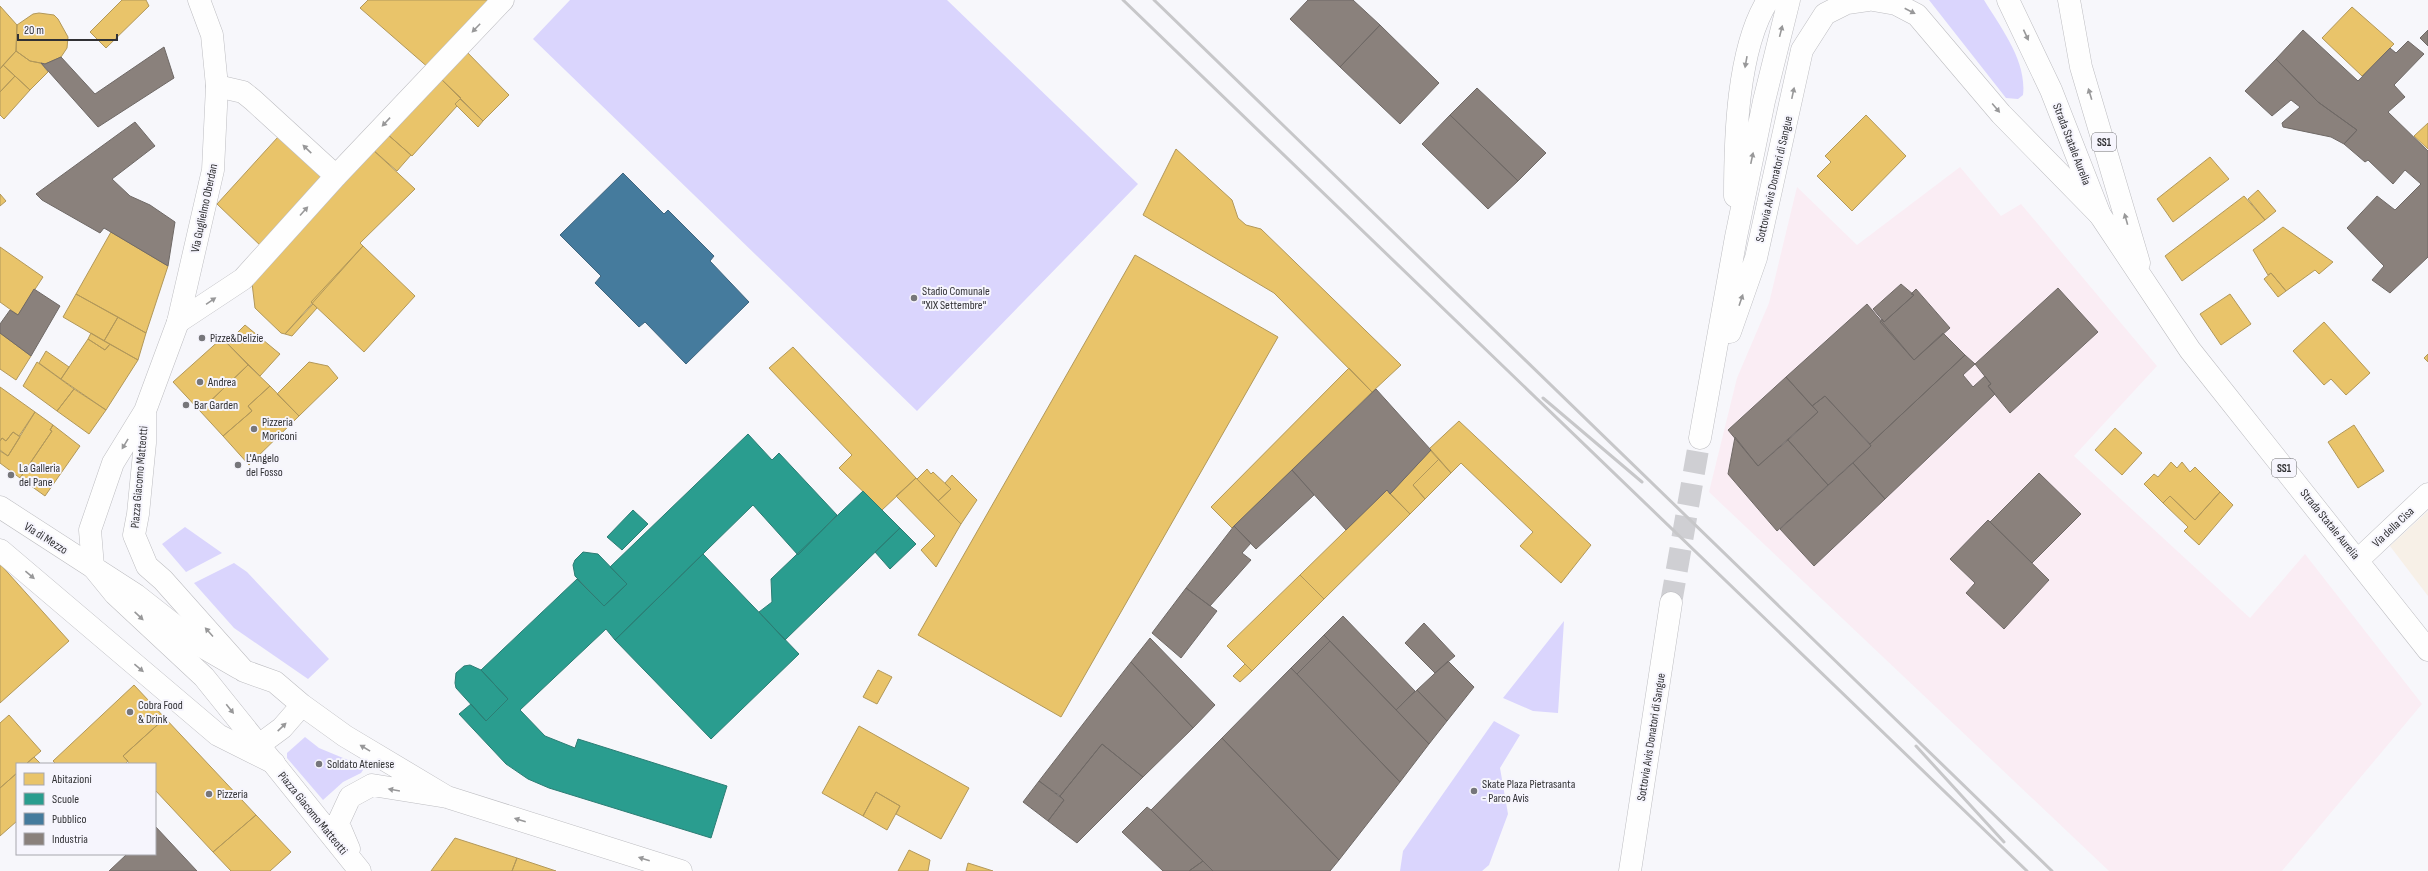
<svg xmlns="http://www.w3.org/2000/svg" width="2428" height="871" font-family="'Sofia Sans Condensed',sans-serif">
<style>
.commercial{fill:#f7f0e7}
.industrial{fill:#faedf4}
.green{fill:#dad5fd}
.homes{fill:#e9c46a;stroke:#b2985a}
.schools{fill:#2a9d8f;stroke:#2c7d74}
.public{fill:#457b9d;stroke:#3f657e}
.industry{fill:#8a817c;stroke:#6f6966}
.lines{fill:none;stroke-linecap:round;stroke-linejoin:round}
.secondary-tunnel{stroke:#cfcfd3;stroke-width:22;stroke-dasharray:22 11;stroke-linecap:butt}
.street-casing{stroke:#bdbdc1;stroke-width:23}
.secondary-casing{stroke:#bdbdc1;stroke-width:23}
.primary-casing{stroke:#bdbdc1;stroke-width:23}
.street{stroke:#fefefe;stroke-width:22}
.secondary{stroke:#fefefe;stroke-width:22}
.primary{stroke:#fefefe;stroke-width:22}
.rail{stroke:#c7c7c9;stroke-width:3}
.oneway{fill:#989899}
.poi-dot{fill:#76767a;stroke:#f6f5fd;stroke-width:1.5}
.labels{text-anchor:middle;stroke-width:4;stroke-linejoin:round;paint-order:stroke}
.shield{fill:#f6f5fd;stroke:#6c6c70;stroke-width:1}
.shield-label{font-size:11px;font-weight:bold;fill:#313134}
.street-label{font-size:12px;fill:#313134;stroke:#f6f5fd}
.poi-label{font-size:12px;fill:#313134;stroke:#f6f5fd;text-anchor:start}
</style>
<rect width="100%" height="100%" fill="#f7f7fb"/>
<!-- commercial -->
<path class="commercial" d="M 2428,511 L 2428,596 L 2390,546 Z"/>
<!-- industrial -->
<path class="industrial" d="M 1960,167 L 2001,216 L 2021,204 L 2157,366 L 2074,456 L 2250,618 L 2305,554 L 2422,704 L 2282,871 L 2109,871 L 1709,492 L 1737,378 L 1769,303 L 1797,187 L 1857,245 Z"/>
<!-- green -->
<path class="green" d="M 570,0 L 947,0 L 1138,184 L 917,411 L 533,39 Z
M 1929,0 L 1984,0 C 2001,28 2027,61 2023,95 L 2018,99 L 2006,98 Z
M 185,527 L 222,553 L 186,572 L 162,544 Z
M 234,563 L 247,572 L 329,659 L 308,679 L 234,628 L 194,583 Z
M 1564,621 L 1558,713 L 1533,711 L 1503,698 Z
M 1494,721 L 1520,735 L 1500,768 L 1508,814 L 1489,865 L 1482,871 L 1400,871 L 1403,851 Z
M 305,737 L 319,748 L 360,765 L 363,770 L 361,773 L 343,782 L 323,800 L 287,758 L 287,753 Z"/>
<!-- homes -->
<path class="homes" d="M 122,0 L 146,0 L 149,6 L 106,48 L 90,32 Z
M 368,0 L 493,0 L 430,69 L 360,8 Z
M 0,6 L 17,25 L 16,51 L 0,69 Z
M 2352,7 L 2394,44 L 2362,76 L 2322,38 Z
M 39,13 L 54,15 L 58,19 L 68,37 L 67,48 L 61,57 L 45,64 L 30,61 L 16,51 L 17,25 L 33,14 Z
M 463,48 L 509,95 L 483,121 L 438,76 Z
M 16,51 L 30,61 L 41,63 L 48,72 L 30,90 L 3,65 Z
M 3,65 L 15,76 L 0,92 L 0,69 Z
M 15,76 L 30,90 L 4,119 L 0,115 L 0,92 Z
M 438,76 L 461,98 L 455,104 L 457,106 L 412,156 L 386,133 Z
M 460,99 L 483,121 L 478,127 L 455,104 Z
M 1866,115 L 1906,156 L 1852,211 L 1817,176 L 1831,162 L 1825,156 Z
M 2428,123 L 2428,149 L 2414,136 Z
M 386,133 L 411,155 L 397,171 L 372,149 Z
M 278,137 L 325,179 L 263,248 L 217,204 Z
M 372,149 L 415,189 L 360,243 L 363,246 L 285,334 L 281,333 L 255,308 L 252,283 Z
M 1176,149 L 1232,200 L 1238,218 L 1246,225 L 1261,229 L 1401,365 L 1372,392 L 1274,293 L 1143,215 Z
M 2210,157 L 2229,179 L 2173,222 L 2157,199 Z
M 2258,190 L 2276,211 L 2265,220 L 2248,199 Z
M 0,194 L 6,201 L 0,206 Z
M 2244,196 L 2265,220 L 2182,281 L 2165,256 Z
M 2283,227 L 2333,262 L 2319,274 L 2315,270 L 2286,291 L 2271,273 L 2268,275 L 2253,250 Z
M 111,232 L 168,266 L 146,333 L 76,294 Z
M 363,246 L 415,296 L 364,352 L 311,302 Z
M 0,247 L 43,277 L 18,315 L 0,302 Z
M 1135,255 L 1278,337 L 1061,717 L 918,635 Z
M 2271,273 L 2286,291 L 2278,297 L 2264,279 Z
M 76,294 L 118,317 L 104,341 L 63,317 Z
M 2230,294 L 2251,324 L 2221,345 L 2200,314 Z
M 313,304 L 317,308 L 292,336 L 285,334 Z
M 118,317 L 146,333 L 138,360 L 104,341 Z
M 2324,322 L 2370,373 L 2346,395 L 2331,379 L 2324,385 L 2293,351 Z
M 245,325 L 280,354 L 260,376 L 227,343 Z
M 0,333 L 31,356 L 16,380 L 0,369 Z
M 91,333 L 110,344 L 105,350 L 88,339 Z
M 222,338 L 248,365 L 200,411 L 173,382 Z
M 88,339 L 105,350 L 110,344 L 138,360 L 106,410 L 61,379 Z
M 793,347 L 916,478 L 882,510 L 839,468 L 852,455 L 769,368 Z
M 46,351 L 69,367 L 61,379 L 39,363 Z
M 2428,354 L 2428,362 L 2424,358 Z
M 37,362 L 74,389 L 57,411 L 23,386 Z
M 309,362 L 328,366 L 338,378 L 299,416 L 277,394 Z
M 248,365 L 270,386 L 248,406 L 252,411 L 223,436 L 200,411 Z
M 1349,368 L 1372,392 L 1232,528 L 1211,507 Z
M 270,386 L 299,416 L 249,465 L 223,436 L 252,411 L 248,406 Z
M 0,387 L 35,412 L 19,436 L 13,432 L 6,441 L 2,438 L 0,441 Z
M 74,389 L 106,410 L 89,434 L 57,411 Z
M 35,412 L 53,425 L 50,430 L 52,431 L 20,478 L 0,463 L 0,451 L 8,456 Z
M 1459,421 L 1591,545 L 1561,583 L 1520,546 L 1533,532 L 1461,463 L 1451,473 L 1429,449 Z
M 53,425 L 80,446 L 45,496 L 20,478 L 52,431 L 50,430 Z
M 2354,425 L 2384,471 L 2358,488 L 2328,442 Z
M 2115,428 L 2142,453 L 2122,475 L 2095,450 Z
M 13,432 L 20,437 L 8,456 L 0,450 L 0,441 L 2,438 L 6,441 Z
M 1431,450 L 1439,459 L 1413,485 L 1425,499 L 1410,514 L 1390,494 Z
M 1439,459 L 1451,473 L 1425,499 L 1413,485 Z
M 2171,462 L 2177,468 L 2182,462 L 2190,472 L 2195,467 L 2220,492 L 2195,520 L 2170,496 L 2163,503 L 2144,484 L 2154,474 L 2158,477 Z
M 927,469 L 931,474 L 933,472 L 951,489 L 938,501 L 917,479 Z
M 952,475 L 977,500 L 961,524 L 938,501 L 951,489 L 945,483 Z
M 916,478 L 961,524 L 936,567 L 921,550 L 935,536 L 896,496 Z
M 1387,490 L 1410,514 L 1324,599 L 1300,575 Z
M 2220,492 L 2233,505 L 2199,545 L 2184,531 L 2188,527 L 2163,503 L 2170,496 L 2195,520 Z
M 0,564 L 69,641 L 0,703 Z
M 1300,575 L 1324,599 L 1252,671 L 1227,646 Z
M 1245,664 L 1252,671 L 1240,682 L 1233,676 Z
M 878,670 L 892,677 L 877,704 L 863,697 Z
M 134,685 L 165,718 L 123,756 L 128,761 L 125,764 L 56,764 L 53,761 Z
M 9,715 L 41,751 L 26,764 L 17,764 L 17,773 L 0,788 L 0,723 Z
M 165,718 L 256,815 L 213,852 L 155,790 L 155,764 L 130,764 L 123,756 Z
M 859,726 L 969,788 L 941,839 L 896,814 L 900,806 L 876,792 L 863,816 L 822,793 Z
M 34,757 L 41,764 L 26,764 Z
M 17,773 L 17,821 L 0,836 L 0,788 Z
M 876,792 L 900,806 L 887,830 L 863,816 Z
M 256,815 L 291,852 L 270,871 L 231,871 L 213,852 Z
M 455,838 L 517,858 L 512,871 L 431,871 Z
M 909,850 L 930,860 L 928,871 L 898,871 Z
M 517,858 L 556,871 L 512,871 Z
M 968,863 L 993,871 L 966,871 Z"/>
<!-- schools -->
<path class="schools" d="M 748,434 L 772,460 L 779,453 L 837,515 L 798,555 L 753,505 L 615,640 L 606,629 L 520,710 L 545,736 L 575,748 L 578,739 L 727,786 L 711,838 L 549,788 L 528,779 L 506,764 L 459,714 L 471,704 L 486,721 L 508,699 L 481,670 L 577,579 L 604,606 L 627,584 L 610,567 Z
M 863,491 L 900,528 L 785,640 L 759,612 L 772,602 L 771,579 Z
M 633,510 L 648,524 L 622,550 L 607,537 Z
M 900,528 L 916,544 L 890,569 L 875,552 Z
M 583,552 L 598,554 L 627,584 L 604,606 L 575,576 L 573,565 L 575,560 Z
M 703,554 L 799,654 L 711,739 L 615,640 Z
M 470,665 L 481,670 L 508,699 L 486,721 L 456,688 L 455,683 L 456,673 L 464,666 Z"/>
<!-- public -->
<path class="public" d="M 623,173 L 664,214 L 668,210 L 714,256 L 710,261 L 749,302 L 686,364 L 645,322 L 639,327 L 595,283 L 601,276 L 560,235 Z"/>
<!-- industry -->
<path class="industry" d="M 1308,0 L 1353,0 L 1380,25 L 1340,67 L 1290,19 Z
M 1380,25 L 1439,83 L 1400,124 L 1340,67 Z
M 2303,30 L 2358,81 L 2390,48 L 2396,53 L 2408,41 L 2424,54 L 2394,85 L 2405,97 L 2388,112 L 2428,151 L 2428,257 L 2390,293 L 2372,280 L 2384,266 L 2347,228 L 2377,196 L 2395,210 L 2421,184 L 2405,170 L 2393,184 L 2368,160 L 2365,162 L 2344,144 L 2357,130 L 2318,102 L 2276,59 Z
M 2428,30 L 2428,46 L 2420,38 Z
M 164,47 L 174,78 L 98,127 L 41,63 L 45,64 L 61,57 L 95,94 Z
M 2276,59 L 2318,102 L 2357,130 L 2344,144 L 2331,137 L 2283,127 L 2282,123 L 2300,107 L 2291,100 L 2272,116 L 2245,91 Z
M 1477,88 L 1546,153 L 1518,181 L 1450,115 Z
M 1450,115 L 1518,181 L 1488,209 L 1422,144 Z
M 135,122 L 155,146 L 112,179 L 130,196 L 150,205 L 175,222 L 168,266 L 104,228 L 100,233 L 42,200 L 36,194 Z
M 1901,284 L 1914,295 L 1884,322 L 1873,309 Z
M 2058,288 L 2098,332 L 2010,413 L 1988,386 L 1991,384 L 1975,364 Z
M 34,289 L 60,306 L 31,356 L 0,333 L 0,324 L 10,310 L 18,315 Z
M 1916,289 L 1950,328 L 1914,360 L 1880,322 L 1882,319 L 1884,322 L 1914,295 L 1911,294 Z
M 1867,304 L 1914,360 L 1943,333 L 1965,355 L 1870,444 L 1825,396 L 1812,406 L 1786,377 Z
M 1965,355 L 1975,364 L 1963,375 L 1973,387 L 1985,376 L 1991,384 L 1988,386 L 1995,394 L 1885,499 L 1853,463 L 1871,446 L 1870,444 Z
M 1786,377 L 1818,412 L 1758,466 L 1728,430 Z
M 1376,389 L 1431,450 L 1390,494 L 1387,490 L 1346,530 L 1292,470 Z
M 1825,396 L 1871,446 L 1828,485 L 1788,440 L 1818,412 L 1812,406 Z
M 1735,437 L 1758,466 L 1788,440 L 1828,485 L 1777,531 L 1728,474 Z
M 1853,463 L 1885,499 L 1814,566 L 1780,529 Z
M 1292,470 L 1314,495 L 1256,549 L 1234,526 Z
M 2039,473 L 2081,514 L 2032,563 L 1990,522 Z
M 1988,520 L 2049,580 L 2004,629 L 1966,593 L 1975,583 L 1950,559 Z
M 1234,526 L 1251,543 L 1242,553 L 1251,560 L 1210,606 L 1186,588 Z
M 1186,588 L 1217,611 L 1181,658 L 1152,633 Z
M 1343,616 L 1415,691 L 1396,710 L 1324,635 Z
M 1424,623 L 1455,656 L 1435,673 L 1405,643 Z
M 1324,635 L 1330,641 L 1297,674 L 1291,668 Z
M 1150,638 L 1215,705 L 1193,728 L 1131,662 Z
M 1330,641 L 1429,744 L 1400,782 L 1297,674 Z
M 1448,661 L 1474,687 L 1447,721 L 1417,690 Z
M 1131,662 L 1193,728 L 1143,777 L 1102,744 L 1060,796 L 1039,781 Z
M 1291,668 L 1400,782 L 1339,860 L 1222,738 Z
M 1417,690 L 1447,721 L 1429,744 L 1396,710 Z
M 1222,738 L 1339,860 L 1330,871 L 1213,871 L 1151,810 Z
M 1102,744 L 1143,777 L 1077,843 L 1048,821 L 1064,800 L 1060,796 Z
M 1039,781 L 1064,800 L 1048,821 L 1023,802 Z
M 1147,807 L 1151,810 L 1203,861 L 1189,871 L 1163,871 L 1122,832 Z
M 155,826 L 197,871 L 109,871 L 127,854 L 155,854 Z
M 1203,861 L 1213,871 L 1189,871 Z"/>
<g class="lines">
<!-- secondary-tunnel -->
<path class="secondary-tunnel" d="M 1671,603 L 1700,438"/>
<!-- street casing -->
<g class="street-casing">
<path id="street" d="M 217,86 L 243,92 L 253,100 L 336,176
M 178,322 L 243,279 L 336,176 L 503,0
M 0,507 L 136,595 L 201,646 L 239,668
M 0,550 L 218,735 L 274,763
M 2358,560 L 2428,494"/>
</g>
<!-- secondary casing -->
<g class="secondary-casing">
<path id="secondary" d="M 199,0 L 212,35 L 217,86 L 213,170 L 178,322 L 145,411 L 113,463 L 90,530 L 93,567 L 115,594 L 204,677 L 360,871
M 1873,0 L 1896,4 L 1917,15 L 2001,114 L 2100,215
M 1735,196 C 1735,139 1737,49 1768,0
M 1730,332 L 1756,258 L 1802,50 L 1825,14 L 1847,3 L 1868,0
M 145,411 L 145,443 L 138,514 L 134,535 L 147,566 L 163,580 L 244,671 L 275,682 L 302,705 L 345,736 L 447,797
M 1700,438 L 1736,237 L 1764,101 L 1789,0
M 259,745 L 282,728 L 302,705
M 349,849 L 338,823 L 350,797 L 372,785 L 447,797 L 681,871
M 1630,871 L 1671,603"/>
</g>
<!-- primary casing -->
<g class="primary-casing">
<path id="primary" d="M 2008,0 L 2051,90 L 2100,215 L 2190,350 L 2428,650
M 2069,0 L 2081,67 L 2139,263"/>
</g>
<!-- street -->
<use href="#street" class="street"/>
<!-- secondary -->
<use href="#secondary" class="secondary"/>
<!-- primary -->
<use href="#primary" class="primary"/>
<!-- rail -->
<path class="rail" d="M 1123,0 L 2027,871
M 1154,0 L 2052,871
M 1543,398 L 1642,482
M 1916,746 L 2004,842"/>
</g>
<!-- one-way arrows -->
<defs><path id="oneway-solid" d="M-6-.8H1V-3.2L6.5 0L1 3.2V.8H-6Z"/></defs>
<g class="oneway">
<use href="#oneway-solid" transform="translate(1910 11) rotate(27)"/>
<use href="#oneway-solid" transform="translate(476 28) rotate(134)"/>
<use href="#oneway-solid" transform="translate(1781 31) rotate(-76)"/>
<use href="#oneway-solid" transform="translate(2026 35) rotate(65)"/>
<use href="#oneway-solid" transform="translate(1746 62) rotate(100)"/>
<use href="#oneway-solid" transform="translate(1793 93) rotate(-78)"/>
<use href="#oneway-solid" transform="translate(2090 94) rotate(-107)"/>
<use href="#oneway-solid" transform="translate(1996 108) rotate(50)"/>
<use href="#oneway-solid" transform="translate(386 122) rotate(133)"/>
<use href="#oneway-solid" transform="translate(307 149) rotate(-136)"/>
<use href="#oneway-solid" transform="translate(1752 158) rotate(-78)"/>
<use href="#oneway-solid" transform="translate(304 211) rotate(-48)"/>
<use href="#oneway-solid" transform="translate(2126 219) rotate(-106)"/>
<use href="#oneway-solid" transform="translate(1741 300) rotate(-71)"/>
<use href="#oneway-solid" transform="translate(211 301) rotate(-34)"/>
<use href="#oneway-solid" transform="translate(125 444) rotate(121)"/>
<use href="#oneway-solid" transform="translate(30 575) rotate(40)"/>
<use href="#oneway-solid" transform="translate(139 616) rotate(43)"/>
<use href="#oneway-solid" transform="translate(209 632) rotate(-132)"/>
<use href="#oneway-solid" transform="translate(139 668) rotate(40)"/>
<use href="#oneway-solid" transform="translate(230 709) rotate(51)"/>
<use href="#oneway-solid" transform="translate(282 727) rotate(-44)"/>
<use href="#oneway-solid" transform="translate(365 748) rotate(-149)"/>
<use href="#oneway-solid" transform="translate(394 790) rotate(-170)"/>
<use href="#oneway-solid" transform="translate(520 820) rotate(-163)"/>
<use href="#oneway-solid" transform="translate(644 859) rotate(-163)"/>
</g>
<!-- markers -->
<g class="poi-dot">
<circle cx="914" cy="298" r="4"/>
<circle cx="202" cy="338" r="4"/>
<circle cx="200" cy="382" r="4"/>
<circle cx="186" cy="405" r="4"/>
<circle cx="254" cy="429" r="4"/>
<circle cx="238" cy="465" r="4"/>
<circle cx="11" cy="475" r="4"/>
<circle cx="130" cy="712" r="4"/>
<circle cx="319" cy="764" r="4"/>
<circle cx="1474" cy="791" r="4"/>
<circle cx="209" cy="794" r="4"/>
</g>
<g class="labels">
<!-- shield labels -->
<g class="shield">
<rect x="2092" y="133" width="24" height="18" rx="3"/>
<rect x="2272" y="459" width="24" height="18" rx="3"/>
</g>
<g class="shield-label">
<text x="2104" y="146">SS1</text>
<text x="2284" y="472">SS1</text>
</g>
<!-- street labels -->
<g class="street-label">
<text transform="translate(2072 144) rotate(69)" y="4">Strada Statale Aurelia</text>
<text transform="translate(1774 179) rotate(-77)" y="4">Sottovia Avis Donatori di Sangue</text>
<text transform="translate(204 208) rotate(-78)" y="4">Via Guglielmo Oberdan</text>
<text transform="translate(139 477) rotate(-85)" y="4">Piazza Giacomo Matteotti</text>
<text transform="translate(2330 524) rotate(51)" y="4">Strada Statale Aurelia</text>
<text transform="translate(2393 527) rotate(-43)" y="4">Via della Cisa</text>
<text transform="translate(46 538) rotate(32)" y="4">Via di Mezzo</text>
<text transform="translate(1651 737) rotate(-81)" y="4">Sottovia Avis Donatori di Sangue</text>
<text transform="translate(313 813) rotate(51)" y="4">Piazza Giacomo Matteotti</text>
</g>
<!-- poi labels -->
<g class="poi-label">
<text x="922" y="295">Stadio Comunale<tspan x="922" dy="14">"XIX Settembre"</tspan></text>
<text x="210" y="342">Pizze&amp;Delizie</text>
<text x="208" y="386">Andrea</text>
<text x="194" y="409">Bar Garden</text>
<text x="262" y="426">Pizzeria<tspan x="262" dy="14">Moriconi</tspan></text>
<text x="246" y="462">L'Angelo<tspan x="246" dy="14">del Fosso</tspan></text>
<text x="19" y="472">La Galleria<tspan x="19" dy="14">del Pane</tspan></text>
<text x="138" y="709">Cobra Food<tspan x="138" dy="14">&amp; Drink</tspan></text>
<text x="327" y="768">Soldato Ateniese</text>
<text x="1482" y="788">Skate Plaza Pietrasanta<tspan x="1482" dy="14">- Parco Avis</tspan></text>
<text x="217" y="798">Pizzeria</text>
</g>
</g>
<!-- legend -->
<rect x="16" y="763" width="140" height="92" fill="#f6f5fd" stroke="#a7a7ad"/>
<rect x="24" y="773" width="20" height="12" fill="#e9c46a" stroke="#a7a7ad"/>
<text x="52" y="783" font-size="12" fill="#313134">Abitazioni</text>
<rect x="24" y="793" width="20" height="12" fill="#2a9d8f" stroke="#a7a7ad"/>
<text x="52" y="803" font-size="12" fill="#313134">Scuole</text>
<rect x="24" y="813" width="20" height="12" fill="#457b9d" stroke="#a7a7ad"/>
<text x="52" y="823" font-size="12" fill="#313134">Pubblico</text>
<rect x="24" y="833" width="20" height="12" fill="#8a817c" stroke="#a7a7ad"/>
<text x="52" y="843" font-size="12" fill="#313134">Industria</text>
<!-- scale -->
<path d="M18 34v6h99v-6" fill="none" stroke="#313134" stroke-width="2"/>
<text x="24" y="34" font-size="12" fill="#313134" stroke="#f6f5fd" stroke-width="3" paint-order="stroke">20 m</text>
</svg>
